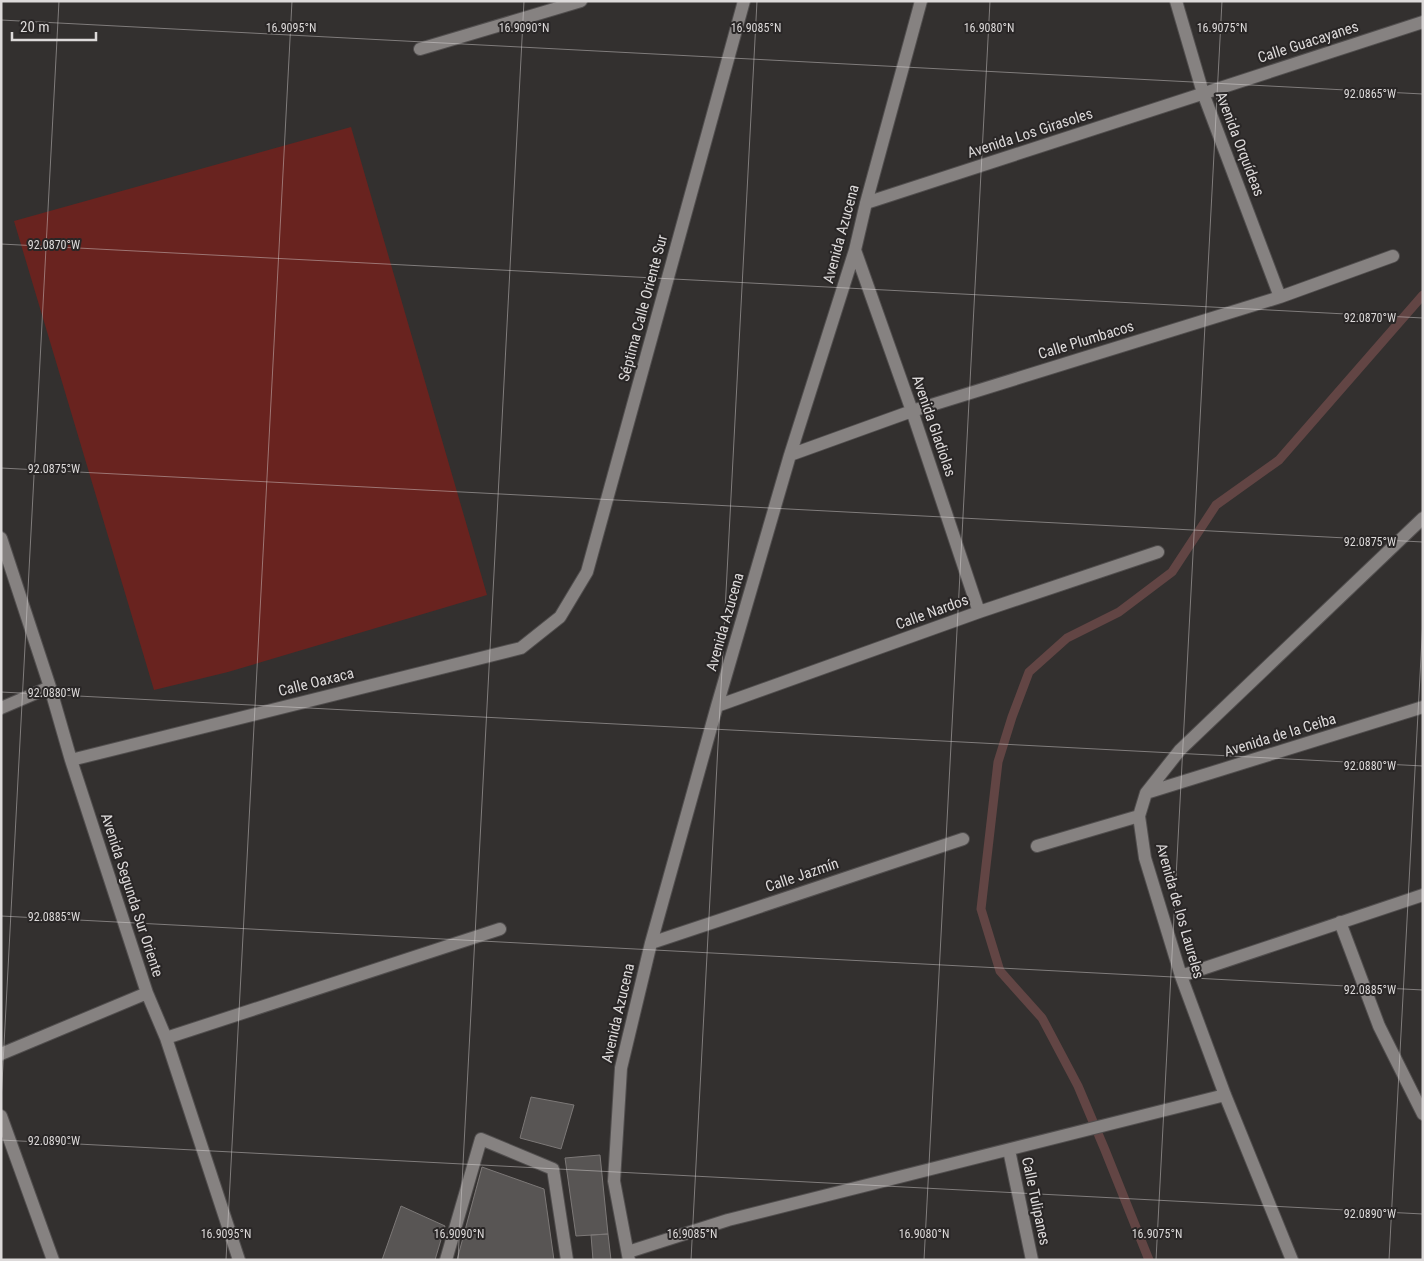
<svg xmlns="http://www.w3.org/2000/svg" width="1424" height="1261" font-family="'Roboto Condensed',sans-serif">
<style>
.green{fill:#69231f}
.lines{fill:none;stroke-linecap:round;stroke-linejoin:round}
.stream{stroke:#624544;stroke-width:9}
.building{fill:#585554;stroke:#7c7877}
.minor-casing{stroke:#514e4e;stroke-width:14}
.minor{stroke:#868281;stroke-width:12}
.ticks{fill:none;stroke:#dddada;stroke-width:1;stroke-opacity:0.45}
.labels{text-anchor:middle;stroke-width:4;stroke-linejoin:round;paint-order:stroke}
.street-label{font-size:15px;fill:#dddada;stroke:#292626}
.ticks-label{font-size:12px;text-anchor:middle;fill:#dddada;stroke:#292626;stroke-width:4;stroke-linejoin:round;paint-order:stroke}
</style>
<rect width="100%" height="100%" fill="#33302f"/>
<!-- green -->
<path class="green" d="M 351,127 L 487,595 L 228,672 L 154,690 L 14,221 Z"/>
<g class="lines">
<!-- stream -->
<path class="stream" d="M 1149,1260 L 1105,1150 L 1078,1086 L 1042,1018 L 1000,971 L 981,909 L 998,762 L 1012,717 L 1029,672 L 1067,638 L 1119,612 L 1172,572 L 1216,505 L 1279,460 L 1423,295"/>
</g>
<!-- building -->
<path class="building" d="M 531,1097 L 574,1105 L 561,1149 L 520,1138 Z
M 600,1155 L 608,1234 L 576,1236 L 565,1158 Z
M 482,1167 L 544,1189 L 554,1260 L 457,1260 Z
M 401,1206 L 445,1226 L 435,1260 L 382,1260 Z
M 608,1234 L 611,1260 L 593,1260 L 591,1235 Z"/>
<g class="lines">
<!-- minor casing -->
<g class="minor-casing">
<path id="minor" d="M 1176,1 L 1203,93 L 1280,297
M 420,49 L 581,1
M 866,203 L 1423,22
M 855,250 L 912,411 L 979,612
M 790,455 L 912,411 L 1280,297 L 1393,256
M 1,538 L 50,687 L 71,760 L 147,993 L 166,1038 L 239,1260
M 717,706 L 979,612 L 1158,552
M 1,708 L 50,687
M 71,760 L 521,648 L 560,617 L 587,572 L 744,1
M 1146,793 L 1423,707
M 1037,846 L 1139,816
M 1340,922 L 1379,1026 L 1423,1114
M 651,943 L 963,839
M 1181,976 L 1423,895
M 166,1038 L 500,929
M 1,1054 L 147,993
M 1,1116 L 53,1260
M 1009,1150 L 1032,1260
M 628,1252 L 728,1220 L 1225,1095
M 446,1260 L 481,1139 L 553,1169 L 567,1260
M 629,1260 L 614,1181 L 621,1068 L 651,943 L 717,706 L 790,455 L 855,250 L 866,203 L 921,1
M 1292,1260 L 1225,1095 L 1181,976 L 1145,858 L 1139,816 L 1146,793 L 1180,750 L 1423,518"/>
</g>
<!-- minor -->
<use href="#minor" class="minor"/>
</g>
<!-- ticks -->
<path class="ticks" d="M 1,20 L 1423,94M 1,244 L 1423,318M 1,468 L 1423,542M 1,692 L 1423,766M 1,916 L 1423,990M 1,1102 L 59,1M 1,1140 L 1423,1214M 226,1260 L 292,1M 458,1260 L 524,1M 691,1260 L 757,1M 924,1260 L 990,1M 1156,1260 L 1222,1M 1389,1260 L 1423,619"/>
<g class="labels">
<!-- street labels -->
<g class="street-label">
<text transform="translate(1308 42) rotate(-18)" y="5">Calle Guacayanes</text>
<text transform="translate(1030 133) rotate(-18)" y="5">Avenida Los Girasoles</text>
<text transform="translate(1240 144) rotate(69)" y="5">Avenida Orquídeas</text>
<text transform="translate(841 234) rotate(-75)" y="5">Avenida Azucena</text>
<text transform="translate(643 308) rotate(-75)" y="5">Séptima Calle Oriente Sur</text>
<text transform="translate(1086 340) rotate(-17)" y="5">Calle Plumbacos</text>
<text transform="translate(934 426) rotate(71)" y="5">Avenida Gladiolas</text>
<text transform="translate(932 612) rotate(-20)" y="5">Calle Nardos</text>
<text transform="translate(725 622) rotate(-74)" y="5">Avenida Azucena</text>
<text transform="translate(316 682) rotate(-14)" y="5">Calle Oaxaca</text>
<text transform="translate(1280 735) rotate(-17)" y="5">Avenida de la Ceiba</text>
<text transform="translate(802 875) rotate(-19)" y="5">Calle Jazmín</text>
<text transform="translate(132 895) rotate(72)" y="5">Avenida Segunda Sur Oriente</text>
<text transform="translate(1180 911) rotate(74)" y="5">Avenida de los Laureles</text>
<text transform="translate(618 1013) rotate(-77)" y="5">Avenida Azucena</text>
<text transform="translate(1036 1201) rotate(78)" y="5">Calle Tulipanes</text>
</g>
</g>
<g class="ticks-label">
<text x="291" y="32">16.9095°N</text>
<text x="524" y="32">16.9090°N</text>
<text x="756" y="32">16.9085°N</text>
<text x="989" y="32">16.9080°N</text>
<text x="1222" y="32">16.9075°N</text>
<text x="1370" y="98">92.0865°W</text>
<text x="54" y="249">92.0870°W</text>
<text x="1370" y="322">92.0870°W</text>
<text x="54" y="473">92.0875°W</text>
<text x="1370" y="546">92.0875°W</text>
<text x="54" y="697">92.0880°W</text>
<text x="1370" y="770">92.0880°W</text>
<text x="54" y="921">92.0885°W</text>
<text x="1370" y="994">92.0885°W</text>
<text x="54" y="1145">92.0890°W</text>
<text x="1370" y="1218">92.0890°W</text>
<text x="226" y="1238">16.9095°N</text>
<text x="459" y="1238">16.9090°N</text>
<text x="692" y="1238">16.9085°N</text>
<text x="924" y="1238">16.9080°N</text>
<text x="1157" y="1238">16.9075°N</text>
</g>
<!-- border -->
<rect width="1424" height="1261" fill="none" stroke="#dddada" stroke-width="5"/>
<!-- scale -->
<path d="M12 32v8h84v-8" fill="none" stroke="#dddada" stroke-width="2.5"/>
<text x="20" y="32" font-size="15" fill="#dddada" stroke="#292626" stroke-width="4" paint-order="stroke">20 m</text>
</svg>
